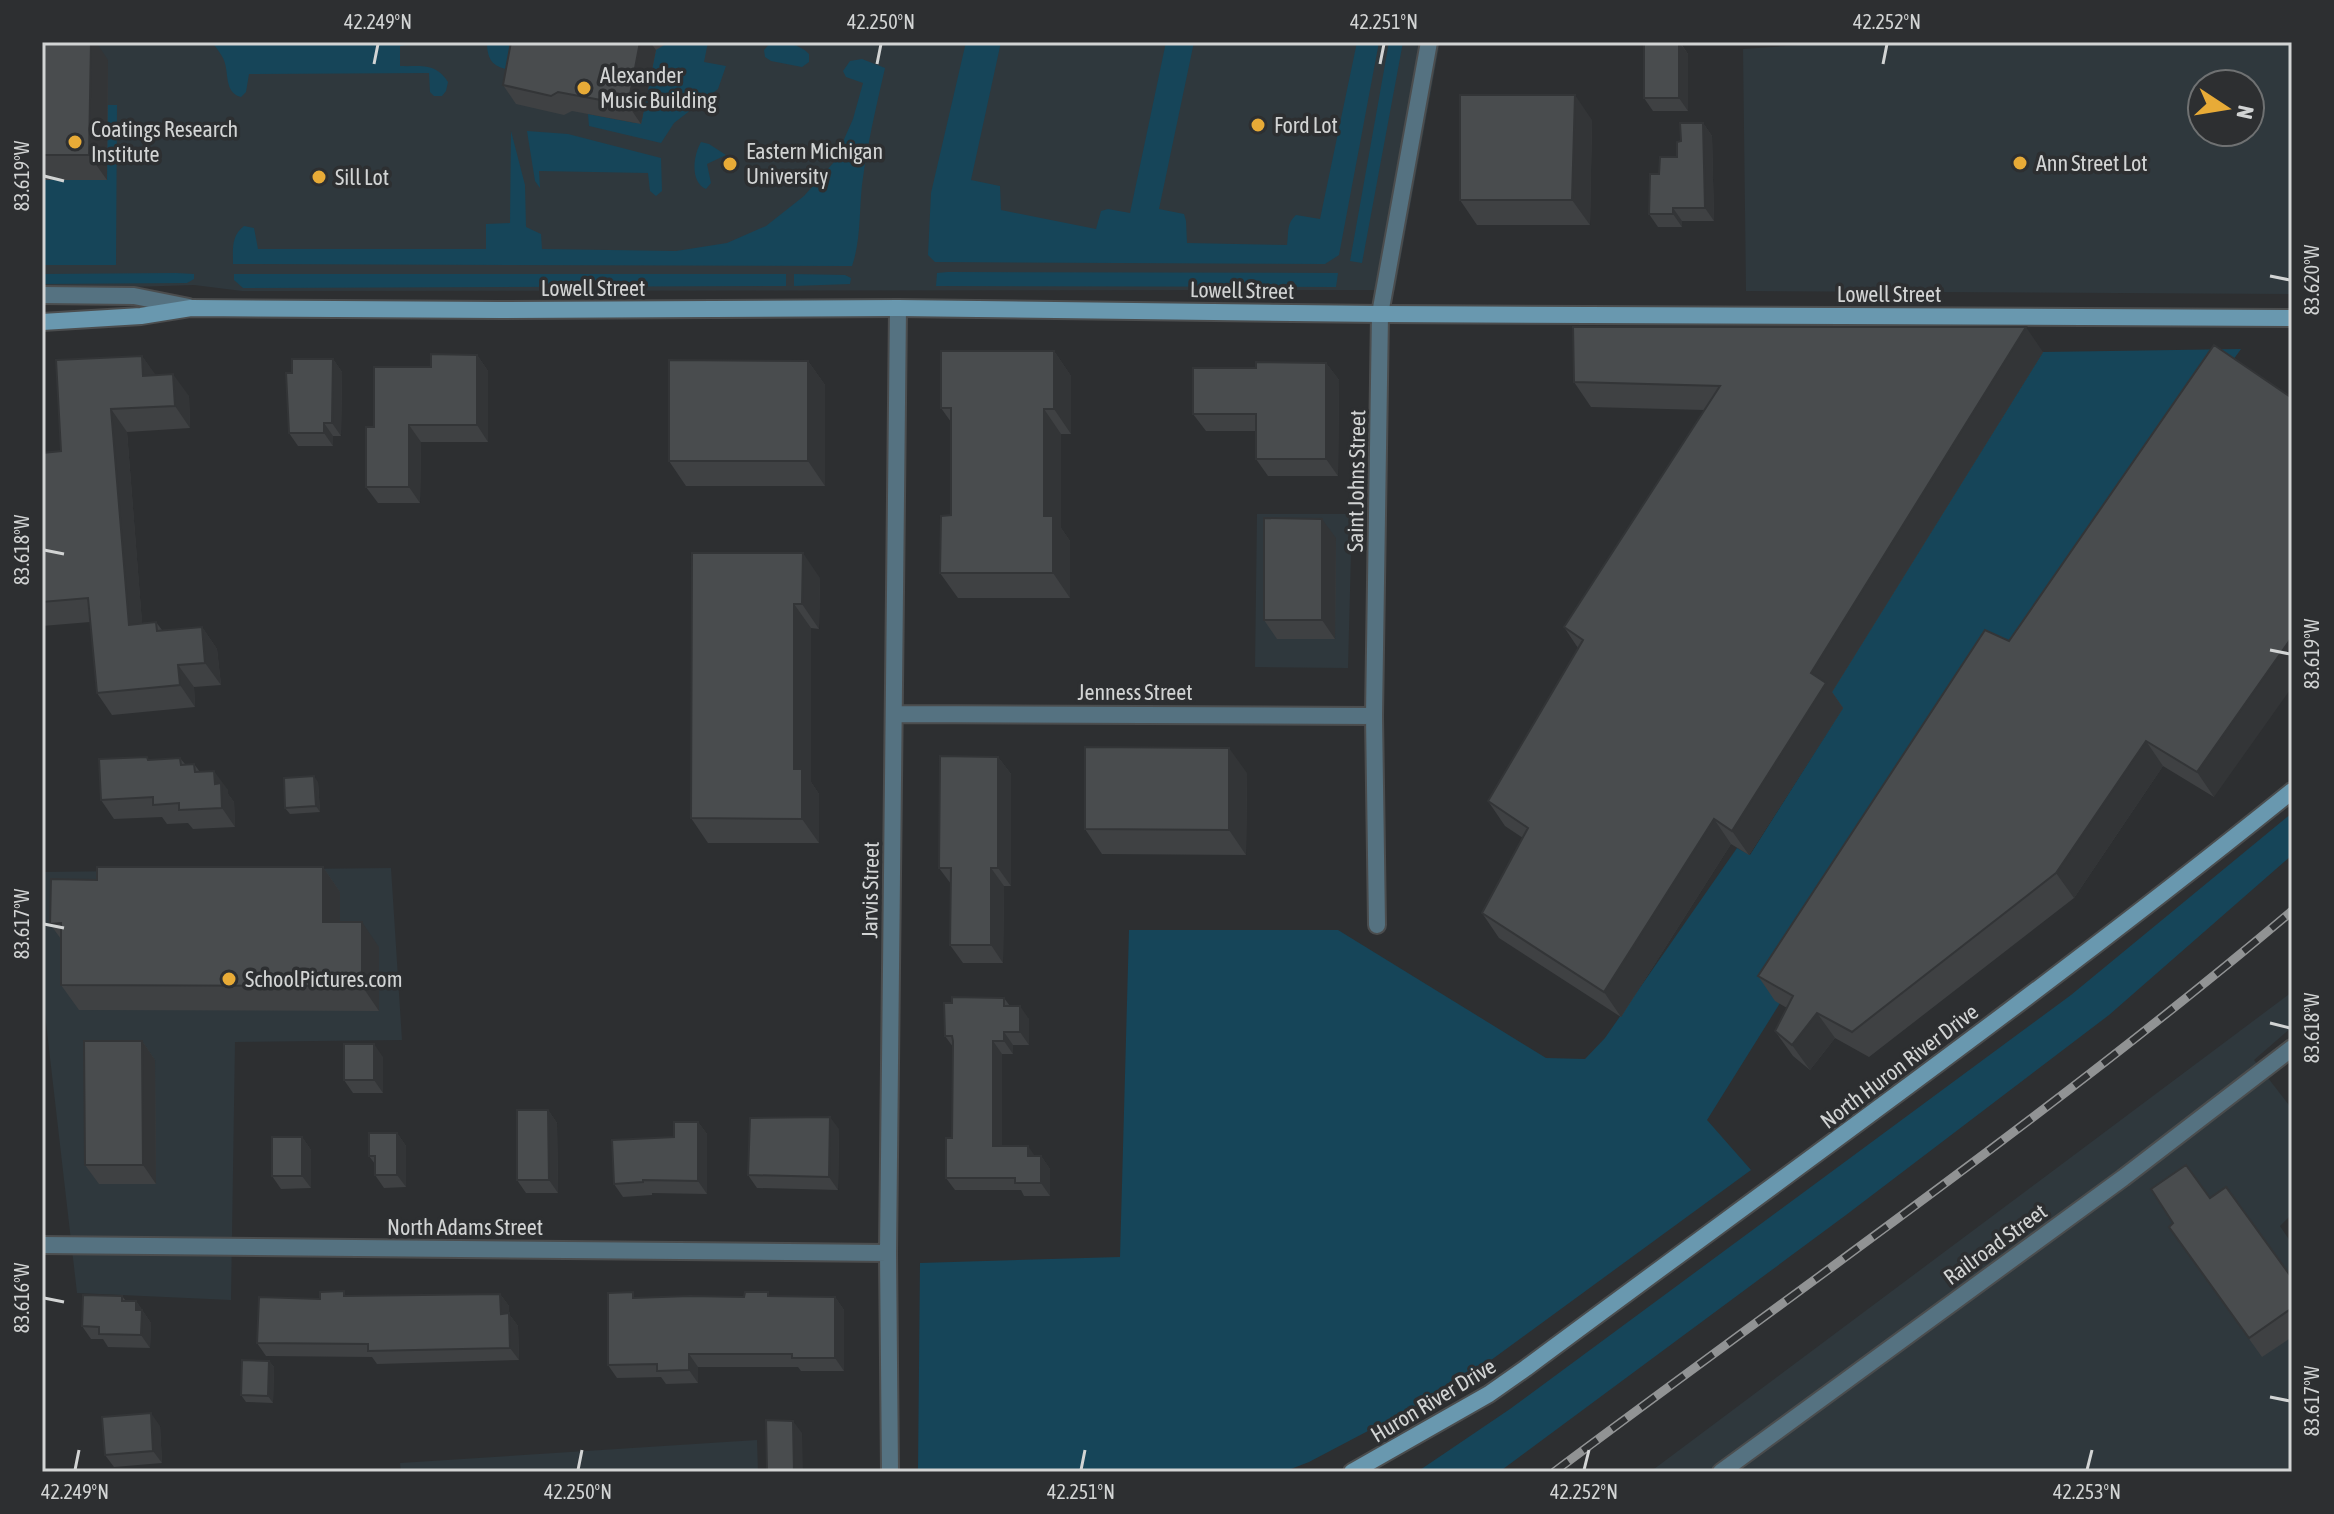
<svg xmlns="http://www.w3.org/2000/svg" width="2334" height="1514" font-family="'Asap Condensed',sans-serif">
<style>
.built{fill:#2f383d;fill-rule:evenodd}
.green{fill:#164559}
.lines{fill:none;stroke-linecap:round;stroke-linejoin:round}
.minor-casing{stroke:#4b4d4e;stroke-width:20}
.tertiary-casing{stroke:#4b4d4e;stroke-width:20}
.secondary-casing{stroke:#4b4d4e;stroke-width:20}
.minor{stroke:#557281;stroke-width:16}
.tertiary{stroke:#557281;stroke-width:16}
.secondary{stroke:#6998af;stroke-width:16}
.rail-casing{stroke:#919394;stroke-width:9}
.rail{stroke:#2d2f31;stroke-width:6;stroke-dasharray:18;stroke-linecap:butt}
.wall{fill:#3f4143}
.shaded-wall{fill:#333537}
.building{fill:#494c4e;stroke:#333537;stroke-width:2}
.ticks{fill:none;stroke:#d2d4d4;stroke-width:3}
.poi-dot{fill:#e8ab37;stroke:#2d2f31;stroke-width:3}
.labels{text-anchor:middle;stroke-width:7;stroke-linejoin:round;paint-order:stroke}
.poi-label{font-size:22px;fill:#d2d4d4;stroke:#2d2f31;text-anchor:start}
.street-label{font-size:22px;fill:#d2d4d4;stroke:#2d2f31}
.neatline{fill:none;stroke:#d2d4d4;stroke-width:3}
.ticks-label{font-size:20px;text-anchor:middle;fill:#d2d4d4}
</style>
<rect width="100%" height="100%" fill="#2d2f31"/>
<!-- built -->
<path class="built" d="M 42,42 L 1440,42 L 1395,290 L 242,291 L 194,285 L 42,290 Z
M 1844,42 L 2292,42 L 2292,294 L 1746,291 L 1743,49 ZM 2250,84 L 2250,132 L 2202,132 L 2202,84 Z
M 1257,514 L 1352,514 L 1348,668 L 1255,667 Z
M 391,868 L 402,1040 L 235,1042 L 231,1300 L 77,1293 L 42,988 L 42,872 Z
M 2292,992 L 2292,1027 L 2254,1060 L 2292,1109 L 2292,1214 L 2280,1226 L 2292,1244 L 2292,1472 L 1650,1472 Z
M 757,1440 L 758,1472 L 401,1472 L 400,1463 Z"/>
<!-- green -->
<path class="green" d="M 212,42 L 422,42 L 400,46 L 400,66 C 421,67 435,62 448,82 L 446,91 L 442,96 L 434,96 L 430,92 L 429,73 L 249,74 L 246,92 L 241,97 C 223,92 230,72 223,58 C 220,53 216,47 212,42 Z
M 487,42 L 528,42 L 522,72 C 500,68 487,68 487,42 Z
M 657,42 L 708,42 L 704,62 L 726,66 L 718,89 L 674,123 L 661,143 L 589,126 L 588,114 L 635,123 L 642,119 Z
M 771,42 C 784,42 800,44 809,54 L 809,62 L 802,67 L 771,61 L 765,57 L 764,50 Z
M 966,42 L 1001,42 L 971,180 L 1000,186 L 1001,210 L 1096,229 L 1101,211 L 1108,209 L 1130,213 L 1166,42 L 1194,42 L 1159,209 L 1184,214 L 1186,221 L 1187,243 L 1287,245 C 1289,233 1286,224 1296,215 L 1320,219 L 1357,42 L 1379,42 L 1339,255 L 1325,264 L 935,262 L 928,255 L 931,193 Z
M 1389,42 L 1403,42 L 1362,263 L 1350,261 Z
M 862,59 L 885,68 C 876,107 867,146 862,185 C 859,212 861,240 852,266 L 233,264 C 233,249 231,236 244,226 L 254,228 L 258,249 L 486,249 L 486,224 L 510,223 L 511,131 L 525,185 L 526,227 L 541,234 L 542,249 L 676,251 L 727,243 L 766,226 L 804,196 L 834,162 L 853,119 L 863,83 L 846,77 L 843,71 L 850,61 Z
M 108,105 L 117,105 L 116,265 L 42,265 L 42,180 Z
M 527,131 L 568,134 L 661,158 L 662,191 L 656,196 L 650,191 L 648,173 L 539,171 L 540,188 L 535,181 Z
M 701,142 L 709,144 L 726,155 L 707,164 L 711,183 L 706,189 C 690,182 693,156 701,142 Z
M 948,272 L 1338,273 L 1336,287 L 936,286 L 937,273 Z
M 176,273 L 194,274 L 194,279 L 187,283 L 42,284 L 42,274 Z
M 234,274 L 786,274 L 786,286 L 243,288 L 234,280 Z
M 794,274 L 845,275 L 851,278 L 850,284 L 794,286 Z
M 2241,349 L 2020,654 L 2003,646 L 1707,1120 L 1751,1170 L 1461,1382 L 1309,1462 L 1283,1472 L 918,1472 L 920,1263 L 1120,1257 L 1129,930 L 1338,930 L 1546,1058 L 1585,1059 L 1605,1038 L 1737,848 L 1750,855 L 1843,708 L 1828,698 L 2043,352 Z
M 2292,813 L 2292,855 L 2109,1015 L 1846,1215 L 1499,1472 L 1417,1472 L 1510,1409 L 2071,995 Z"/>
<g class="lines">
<!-- minor casing -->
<g class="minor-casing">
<path id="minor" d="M 894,714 L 1374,716
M 1377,925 L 1374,716 L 1380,314 L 1429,42
M 42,1245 L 888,1253
M 890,1472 L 888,1253 L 898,308
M 1721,1472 L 2123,1178 L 2292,1048"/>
</g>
<!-- tertiary casing -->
<g class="tertiary-casing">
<path id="tertiary" d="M 42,295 L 134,296 L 189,307"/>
</g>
<!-- secondary casing -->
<g class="secondary-casing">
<path id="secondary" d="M 42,322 L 141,316 L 191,308 L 499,310 L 898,308 L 1380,314 L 2292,318
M 1352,1472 L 1489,1394 L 1526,1368 C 1783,1177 2043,992 2292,791"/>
</g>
<!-- minor -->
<use href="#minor" class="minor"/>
<!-- tertiary -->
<use href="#tertiary" class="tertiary"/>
<!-- secondary -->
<use href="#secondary" class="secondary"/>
<!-- rail casing -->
<g class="rail-casing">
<path id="rail" d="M 1554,1472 C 1801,1287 2056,1110 2292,911"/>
</g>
<!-- rail -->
<use href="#rail" class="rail"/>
</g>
<!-- wall -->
<path class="wall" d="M 42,42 L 108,60 L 107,180 L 42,180 Z
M 511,42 L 669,42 L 656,50 L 641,124 L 572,111 L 564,115 L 516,104 L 503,85 Z
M 1644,42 L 1680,42 L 1688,54 L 1688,111 L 1653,111 L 1644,98 Z
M 1592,120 L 1590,225 L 1477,225 L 1460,200 Z
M 1703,123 L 1712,136 L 1714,221 L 1682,221 L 1682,227 L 1658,227 L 1649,214 L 1659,174 L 1677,157 L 1681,141 Z
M 2214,345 L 2214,797 L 2163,766 L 2074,898 L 1869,1057 L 1835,1038 L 1810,1070 L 1793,1056 L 1775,1031 L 1787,1008 L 1775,1001 L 1758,976 L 2009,641 Z
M 1054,351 L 1071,376 L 1071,434 L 1061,434 L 1061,528 L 1070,541 L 1070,598 L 958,598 L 940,573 L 951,515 L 951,422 L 941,408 Z
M 2043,352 L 1832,692 L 1843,708 L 1749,855 L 1731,844 L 1621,1017 L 1499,938 L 1482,913 L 1523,838 L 1505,826 L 1488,801 L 1578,648 L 1564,627 L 1704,410 L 1591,407 L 1574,382 Z
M 477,355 L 488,371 L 488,442 L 421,442 L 420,503 L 378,503 L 366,487 L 374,427 L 431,367 Z
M 142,356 L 155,375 L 189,396 L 190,428 L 127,432 L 142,623 L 156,622 L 162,630 L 202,627 L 217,649 L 221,685 L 194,687 L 195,707 L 112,715 L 97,693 L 90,622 L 42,626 L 42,453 L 61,451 Z
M 333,359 L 342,372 L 341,436 L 333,436 L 333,446 L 298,446 L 289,433 Z
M 808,361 L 825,385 L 825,486 L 686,486 L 669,461 Z
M 1326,363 L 1339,380 L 1338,476 L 1268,476 L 1256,459 L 1256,431 L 1206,431 L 1193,414 L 1256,368 Z
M 1336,538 L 1335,639 L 1277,639 L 1264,620 Z
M 692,553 L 820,578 L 819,629 L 811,628 L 811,782 L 819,794 L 819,843 L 708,843 L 691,818 Z
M 998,757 L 1011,774 L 1011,886 L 1004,886 L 1003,963 L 963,963 L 950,945 L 951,884 L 939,868 Z
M 180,758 L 185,764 L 194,764 L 200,772 L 228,790 L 228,794 L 234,802 L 235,827 L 193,829 L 188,823 L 167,824 L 162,817 L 114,819 L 101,800 L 150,760 Z
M 1247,773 L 1246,855 L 1102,854 L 1085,829 Z
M 318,782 L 320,812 L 290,814 L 285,808 Z
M 323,867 L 340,892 L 340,922 L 379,947 L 379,1011 L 79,1010 L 61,985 L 61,939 L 50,924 L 97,880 Z
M 1004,998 L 1010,1006 L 1029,1019 L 1029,1045 L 1013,1045 L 1013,1054 L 1002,1054 L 1002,1146 L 1034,1156 L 1041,1156 L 1050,1169 L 1050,1196 L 1024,1196 L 1021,1190 L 955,1190 L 946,1178 L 952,1138 L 953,1047 L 945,1036 L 952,1003 Z
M 142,1041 L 155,1060 L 156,1184 L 99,1184 L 85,1165 Z
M 383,1057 L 383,1093 L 353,1093 L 344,1080 Z
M 548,1110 L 557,1123 L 558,1193 L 526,1193 L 517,1180 Z
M 698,1122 L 707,1134 L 707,1194 L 652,1193 L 652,1195 L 623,1197 L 614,1184 L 674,1137 Z
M 839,1129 L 838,1190 L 757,1188 L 748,1175 Z
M 397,1133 L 406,1146 L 406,1187 L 384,1188 L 375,1175 L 375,1164 L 369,1156 Z
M 302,1137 L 311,1150 L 311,1188 L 281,1189 L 272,1176 Z
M 2210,1198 L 2292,1278 L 2292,1337 L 2262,1357 L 2169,1227 Z
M 500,1294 L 509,1306 L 509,1314 L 518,1326 L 519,1360 L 377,1364 L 372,1357 L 266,1356 L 257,1343 L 320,1299 L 347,1296 Z
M 122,1296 L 126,1301 L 136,1301 L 151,1323 L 150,1348 L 108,1347 L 103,1339 L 91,1339 L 82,1326 Z
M 771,1296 L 835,1297 L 844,1310 L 844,1371 L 801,1371 L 798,1367 L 698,1367 L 698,1383 L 666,1384 L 661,1377 L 617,1378 L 608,1365 L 637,1298 Z
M 269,1361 L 274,1367 L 273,1403 L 246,1402 L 241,1395 Z
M 160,1426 L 162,1463 L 114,1467 L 105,1455 Z"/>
<!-- shaded-wall -->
<path class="shaded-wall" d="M 91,42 L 96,42 L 108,60 L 107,180 L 89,155 Z
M 640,42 L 650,42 L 656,50 L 641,124 L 628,105 Z
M 1679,42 L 1688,54 L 1688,111 L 1679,98 Z
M 1575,95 L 1592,120 L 1590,225 L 1572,200 Z
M 1703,123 L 1712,136 L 1714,221 L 1705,208 Z
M 1673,208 L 1682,221 L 1682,227 L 1673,214 Z
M 2026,327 L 2043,352 L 1832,692 L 1843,708 L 1749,855 L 1732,831 L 1811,673 Z
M 1054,351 L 1071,376 L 1071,434 L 1054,409 Z
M 477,355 L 488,371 L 488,442 L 477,425 Z
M 142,356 L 158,378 L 143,376 Z
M 333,359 L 342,372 L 341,436 L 332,423 Z
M 808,361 L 825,385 L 825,486 L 808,461 Z
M 1326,363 L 1339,380 L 1338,476 L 1326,459 Z
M 173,374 L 189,396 L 190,428 L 175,406 Z
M 111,409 L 127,432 L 144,647 L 129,625 Z
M 1044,409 L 1061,434 L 1061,528 L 1070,541 L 1070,598 L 1053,573 L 1044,516 Z
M 324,423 L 333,436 L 333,446 L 324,433 Z
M 409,425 L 421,442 L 420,503 L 409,487 Z
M 1322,519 L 1336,538 L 1335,639 L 1322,620 Z
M 803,553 L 820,578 L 819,629 L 802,604 Z
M 794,604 L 811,628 L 811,782 L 819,794 L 819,843 L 802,819 L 794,769 Z
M 202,627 L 217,649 L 221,685 L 205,663 Z
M 2292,637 L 2292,687 L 2214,797 L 2197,772 Z
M 178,665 L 194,687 L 195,707 L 180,685 Z
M 2146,741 L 2163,766 L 2074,898 L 2056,873 Z
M 1229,748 L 1247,773 L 1246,855 L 1229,830 Z
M 998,757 L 1011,774 L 1011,886 L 998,868 Z
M 214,771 L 228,790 L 228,794 L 234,802 L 235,827 L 222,808 L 215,784 Z
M 314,776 L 318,782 L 320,812 L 316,806 Z
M 1714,819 L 1731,844 L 1621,1017 L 1604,992 Z
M 323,867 L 340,892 L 340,947 L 323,922 Z
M 991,868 L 1004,886 L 1003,963 L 991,945 Z
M 362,922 L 379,947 L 379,1011 L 362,986 Z
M 1020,1006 L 1029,1019 L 1029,1045 L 1020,1032 Z
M 1817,1013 L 1835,1038 L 1810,1070 L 1792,1045 Z
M 1004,1032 L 1013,1045 L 1013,1054 L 1004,1041 Z
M 142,1041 L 155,1060 L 156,1184 L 143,1165 Z
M 993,1041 L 1002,1054 L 1002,1159 L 993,1146 Z
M 374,1044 L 383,1057 L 383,1093 L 374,1080 Z
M 548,1110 L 557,1123 L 558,1193 L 549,1180 Z
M 830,1117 L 839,1129 L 838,1190 L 829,1177 Z
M 698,1122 L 707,1134 L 707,1194 L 698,1181 Z
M 397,1133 L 406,1146 L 406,1187 L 397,1175 Z
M 302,1137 L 311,1150 L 311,1188 L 302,1176 Z
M 1028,1146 L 1037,1159 L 1028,1156 Z
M 1041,1156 L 1050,1169 L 1050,1196 L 1041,1183 Z
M 500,1294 L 509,1306 L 509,1314 L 518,1326 L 519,1360 L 510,1348 L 501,1314 Z
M 835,1297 L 844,1310 L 844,1371 L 835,1358 Z
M 136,1301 L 151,1323 L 150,1348 L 141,1335 L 136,1310 Z
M 689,1354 L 698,1367 L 698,1383 L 689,1370 Z
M 269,1361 L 274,1367 L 273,1403 L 268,1396 Z
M 151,1413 L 160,1426 L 162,1463 L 153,1451 Z
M 793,1421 L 802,1433 L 803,1472 L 794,1472 Z"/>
<!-- building -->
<path class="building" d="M 42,42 L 91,42 L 89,155 L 42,155 Z
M 511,42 L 640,42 L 628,105 L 558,92 L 551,96 L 503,85 Z
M 1644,42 L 1679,42 L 1679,98 L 1644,98 Z
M 1460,95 L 1575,95 L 1572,200 L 1460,200 Z
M 1680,123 L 1703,123 L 1705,208 L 1673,208 L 1673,214 L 1649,214 L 1650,174 L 1659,174 L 1660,157 L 1677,157 L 1677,142 L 1681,141 Z
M 1573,327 L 2026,327 L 1811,673 L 1826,683 L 1732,831 L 1714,819 L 1604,992 L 1482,913 L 1528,828 L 1488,801 L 1583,640 L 1564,627 L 1720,386 L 1574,382 Z
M 2214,345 L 2292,398 L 2292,637 L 2197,772 L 2146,741 L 2056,873 L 1852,1032 L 1817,1013 L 1792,1045 L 1775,1031 L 1793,996 L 1758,976 L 1985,630 L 2009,641 Z
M 941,351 L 1054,351 L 1054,409 L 1044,409 L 1044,516 L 1053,516 L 1053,573 L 940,573 L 941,516 L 951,515 L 951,408 L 941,408 Z
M 431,354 L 477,355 L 477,425 L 409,425 L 409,487 L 366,487 L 366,427 L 374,427 L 374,367 L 431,367 Z
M 142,356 L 143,376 L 173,374 L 175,406 L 111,409 L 129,625 L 156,622 L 157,631 L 202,627 L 205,663 L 178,665 L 180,685 L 97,693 L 88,598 L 42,602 L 42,453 L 61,451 L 56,360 Z
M 292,359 L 333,359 L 332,423 L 324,423 L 324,433 L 289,433 L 286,373 L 292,373 Z
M 669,360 L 808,361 L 808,461 L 669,461 Z
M 1256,362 L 1326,363 L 1326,459 L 1256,459 L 1256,414 L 1193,414 L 1193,368 L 1256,368 Z
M 1264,518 L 1322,519 L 1322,620 L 1264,620 Z
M 692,553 L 803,553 L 802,604 L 794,604 L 794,769 L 802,769 L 802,819 L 691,818 Z
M 1085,747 L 1229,748 L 1229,830 L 1085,829 Z
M 940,756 L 998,757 L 998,868 L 991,868 L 991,945 L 950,945 L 951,868 L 939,868 Z
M 147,757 L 148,760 L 180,758 L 181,765 L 194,764 L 195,772 L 214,771 L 215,784 L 221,783 L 222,808 L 179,810 L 179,803 L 153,805 L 153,797 L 101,800 L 99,759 Z
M 314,776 L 316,806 L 285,808 L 284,778 Z
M 97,867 L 323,867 L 323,922 L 362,922 L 362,986 L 61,985 L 61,923 L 50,924 L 51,879 L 97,880 Z
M 952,997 L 1004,998 L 1004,1006 L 1020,1006 L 1020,1032 L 1004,1032 L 1004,1041 L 993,1041 L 993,1146 L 1028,1146 L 1028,1156 L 1041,1156 L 1041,1183 L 1015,1183 L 1015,1178 L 946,1178 L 946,1138 L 952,1138 L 953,1041 L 952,1036 L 945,1036 L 944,1003 L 952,1003 Z
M 84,1041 L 142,1041 L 143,1165 L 85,1165 Z
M 344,1044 L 374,1044 L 374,1080 L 344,1080 Z
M 517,1110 L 548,1110 L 549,1180 L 517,1180 Z
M 830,1117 L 829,1177 L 748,1175 L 750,1118 Z
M 674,1122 L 698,1122 L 698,1181 L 643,1180 L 643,1182 L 614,1184 L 612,1140 L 674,1137 Z
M 369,1133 L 397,1133 L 397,1175 L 375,1175 L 375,1156 L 369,1156 Z
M 272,1137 L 302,1137 L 302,1176 L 272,1176 Z
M 2186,1165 L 2210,1198 L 2226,1187 L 2292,1278 L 2292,1308 L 2249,1338 L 2169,1227 L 2173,1223 L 2151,1189 Z
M 344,1291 L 344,1296 L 500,1294 L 501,1314 L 509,1313 L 510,1348 L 368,1351 L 368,1344 L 257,1343 L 259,1297 L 320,1299 L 320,1292 Z
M 633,1292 L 633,1298 L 690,1296 L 744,1297 L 745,1292 L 768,1292 L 768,1296 L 835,1297 L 835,1358 L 792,1358 L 792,1354 L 689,1354 L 689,1370 L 657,1371 L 657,1364 L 608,1365 L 608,1293 Z
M 83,1295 L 122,1296 L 122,1301 L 136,1301 L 136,1310 L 142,1310 L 141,1335 L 99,1334 L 99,1327 L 82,1326 Z
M 242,1360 L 269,1361 L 268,1396 L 241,1395 Z
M 151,1413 L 153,1451 L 105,1455 L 102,1417 Z
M 766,1420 L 793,1421 L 794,1472 L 767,1472 Z"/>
<!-- ticks -->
<path class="ticks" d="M 374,64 L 378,44M 877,64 L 881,44M 1380,64 L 1384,44M 1883,64 L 1887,44M 44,176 L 64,181M 2270,276 L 2290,280M 44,550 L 64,554M 2270,650 L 2290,654M 44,924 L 64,928M 2270,1023 L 2290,1028M 44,1298 L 64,1302M 2270,1397 L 2290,1401M 75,1470 L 79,1450M 578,1470 L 582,1450M 1081,1470 L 1085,1450M 1584,1470 L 1589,1450M 2087,1470 L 2092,1450"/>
<!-- markers -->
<g class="poi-dot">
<circle cx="584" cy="88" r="8"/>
<circle cx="1258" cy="125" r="8"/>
<circle cx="75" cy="142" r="8"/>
<circle cx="2020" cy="163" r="8"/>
<circle cx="730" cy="164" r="8"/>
<circle cx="319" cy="177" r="8"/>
<circle cx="229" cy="979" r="8"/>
</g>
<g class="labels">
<!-- poi labels -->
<g class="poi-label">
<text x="600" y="83">Alexander<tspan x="600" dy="25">Music Building</tspan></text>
<text x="1274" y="133">Ford Lot</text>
<text x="91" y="137">Coatings Research<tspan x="91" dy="25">Institute</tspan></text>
<text x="746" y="159">Eastern Michigan<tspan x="746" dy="25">University</tspan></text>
<text x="2036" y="171">Ann Street Lot</text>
<text x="335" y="185">Sill Lot</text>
<text x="245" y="987">SchoolPictures.com</text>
</g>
<!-- street labels -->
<g class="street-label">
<text x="593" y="296">Lowell Street</text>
<text transform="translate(1242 290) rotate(1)" y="8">Lowell Street</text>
<text x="1889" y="302">Lowell Street</text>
<text transform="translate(1356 481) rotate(-89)" y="8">Saint Johns Street</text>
<text x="1135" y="700">Jenness Street</text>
<text transform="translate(870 890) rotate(-89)" y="8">Jarvis Street</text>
<text transform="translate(1899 1066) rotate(-37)" y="8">North Huron River Drive</text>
<text x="465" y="1235">North Adams Street</text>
<text transform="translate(1995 1244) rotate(-36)" y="8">Railroad Street</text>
<text transform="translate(1433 1400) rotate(-31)" y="8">Huron River Drive</text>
</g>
</g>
<!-- border -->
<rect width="2334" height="1514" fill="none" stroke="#2d2f31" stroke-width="88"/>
<!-- north arrow -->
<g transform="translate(2226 108) rotate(102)"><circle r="38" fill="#2d2f31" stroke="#6f7172" stroke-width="2"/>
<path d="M0-6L14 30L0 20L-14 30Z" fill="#e8ab37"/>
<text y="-12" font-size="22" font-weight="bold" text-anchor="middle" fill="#d2d4d4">N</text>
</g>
<rect x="44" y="44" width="2246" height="1426" class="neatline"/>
<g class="ticks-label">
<text x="378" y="29">42.249°N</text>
<text x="881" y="29">42.250°N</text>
<text x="1384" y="29">42.251°N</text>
<text x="1887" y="29">42.252°N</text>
<text transform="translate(22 176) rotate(-90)" y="7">83.619°W</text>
<text transform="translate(2312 280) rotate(-90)" y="7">83.620°W</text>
<text transform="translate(22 550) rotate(-90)" y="7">83.618°W</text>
<text transform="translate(2312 654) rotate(-90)" y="7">83.619°W</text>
<text transform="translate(22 924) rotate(-90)" y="7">83.617°W</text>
<text transform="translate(2312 1028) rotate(-90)" y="7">83.618°W</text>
<text transform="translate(22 1298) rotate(-90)" y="7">83.616°W</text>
<text transform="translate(2312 1401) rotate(-90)" y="7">83.617°W</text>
<text x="75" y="1499">42.249°N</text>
<text x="578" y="1499">42.250°N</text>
<text x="1081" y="1499">42.251°N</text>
<text x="1584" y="1499">42.252°N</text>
<text x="2087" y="1499">42.253°N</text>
</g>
</svg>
